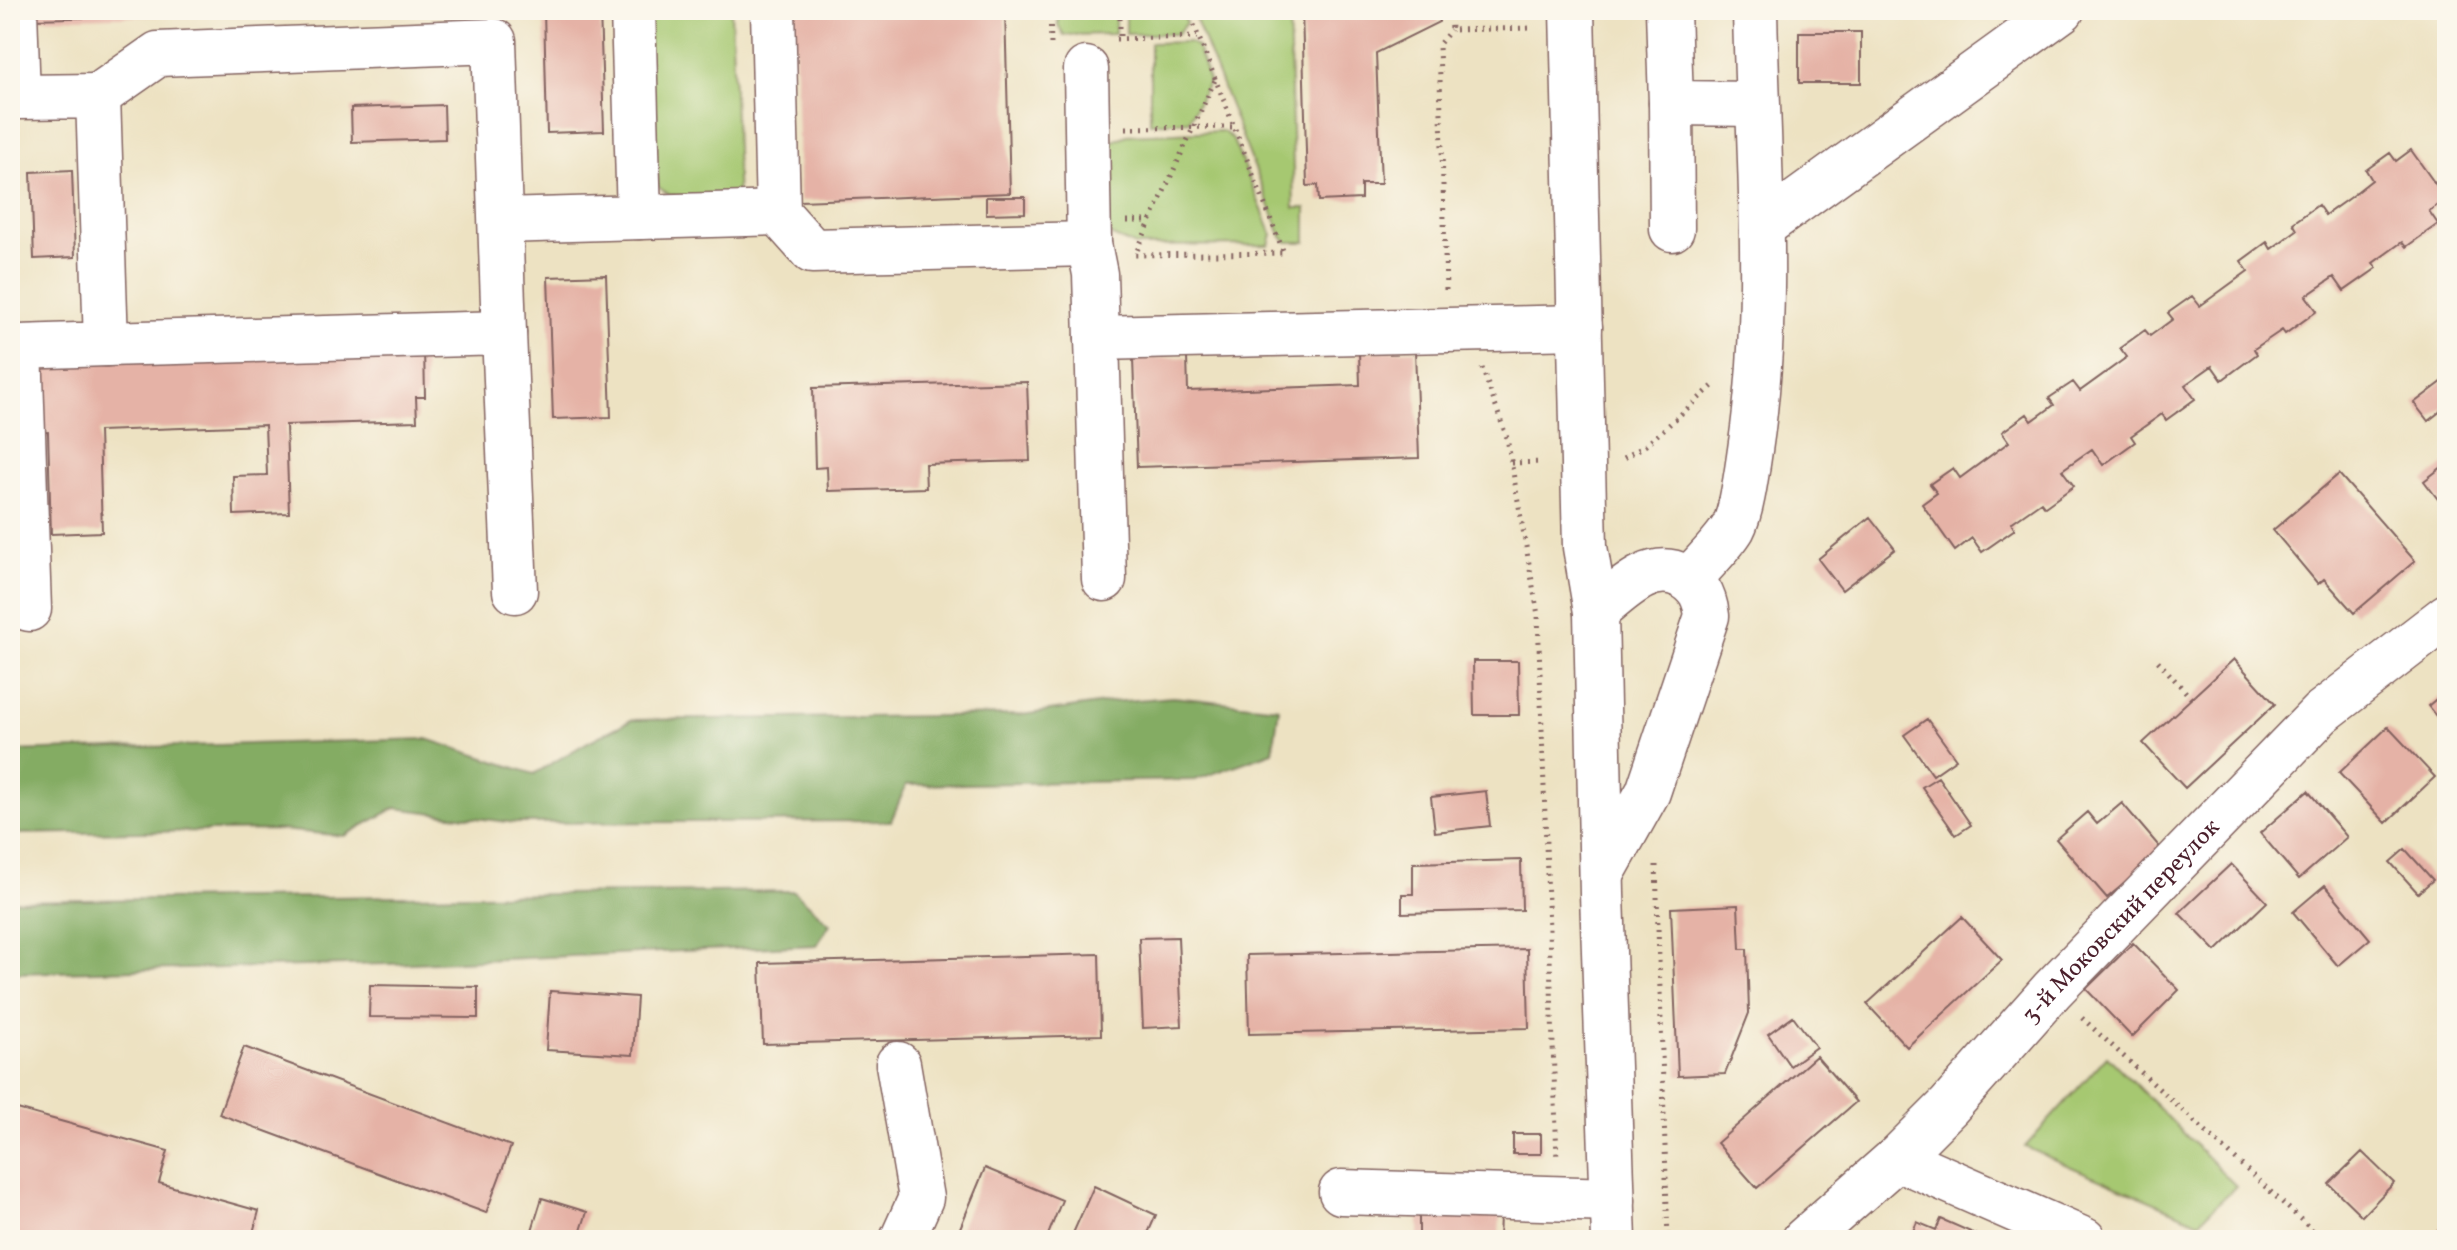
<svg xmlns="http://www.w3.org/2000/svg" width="2457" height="1250" font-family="Vollkorn,serif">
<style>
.green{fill:#a6c871;stroke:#78744e;stroke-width:2}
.forest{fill:#84ac63;stroke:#676647;stroke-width:2}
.building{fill:#e5b2a6}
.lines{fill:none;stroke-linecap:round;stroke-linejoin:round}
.minor-casing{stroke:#836360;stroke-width:47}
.path{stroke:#836360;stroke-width:5;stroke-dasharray:2 6;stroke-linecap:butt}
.minor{stroke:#fff;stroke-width:44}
.labels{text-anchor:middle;stroke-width:6;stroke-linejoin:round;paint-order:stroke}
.street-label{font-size:24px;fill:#4a1f2b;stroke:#fbf7ec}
</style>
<rect width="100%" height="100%" fill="#fbf7ec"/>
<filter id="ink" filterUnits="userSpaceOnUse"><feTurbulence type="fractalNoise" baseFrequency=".0125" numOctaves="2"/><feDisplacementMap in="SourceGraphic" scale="16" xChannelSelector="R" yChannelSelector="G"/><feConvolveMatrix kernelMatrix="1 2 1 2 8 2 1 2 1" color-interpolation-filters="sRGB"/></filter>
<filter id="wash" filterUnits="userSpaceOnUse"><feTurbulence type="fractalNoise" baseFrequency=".006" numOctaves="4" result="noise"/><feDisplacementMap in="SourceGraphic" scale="32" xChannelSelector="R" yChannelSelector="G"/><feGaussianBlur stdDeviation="1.8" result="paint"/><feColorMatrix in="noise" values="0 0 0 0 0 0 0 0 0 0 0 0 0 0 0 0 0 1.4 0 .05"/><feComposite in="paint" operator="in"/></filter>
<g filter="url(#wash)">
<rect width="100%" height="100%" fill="#ede2c2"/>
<!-- green -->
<path class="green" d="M 643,10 L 731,10 L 738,204 L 670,195 L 658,187 Z
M 1058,10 L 1115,10 L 1115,34 L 1064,35 L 1058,25 Z
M 1126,10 L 1182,10 L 1186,23 L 1177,34 L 1126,34 Z
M 1192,10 L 1289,10 L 1294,208 L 1306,208 L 1306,242 L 1287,242 L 1282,237 Z
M 1189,42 L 1197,47 L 1209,81 L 1189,121 L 1150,123 L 1150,43 Z
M 1222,131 L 1232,138 L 1272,234 L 1269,245 L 1136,246 L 1112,236 L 1098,219 L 1106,144 L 1127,135 Z
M 2107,1056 L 2236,1186 L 2199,1222 L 2025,1147 Z"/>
<!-- forest -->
<path class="forest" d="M 1173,697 L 1279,708 L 1273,752 L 1195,780 L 906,785 L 891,821 L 516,823 L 395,808 L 344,836 L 281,830 L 10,834 L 10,751 L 427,739 L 534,774 L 588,742 L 631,720 L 1022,715 L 1111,702 Z
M 794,891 L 830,924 L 817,945 L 389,964 L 10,973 L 10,901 Z"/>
<g id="blocks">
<!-- building -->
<path class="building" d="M 31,10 L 277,10 L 277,13 L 31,19 Z
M 544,10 L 600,10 L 604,131 L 547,133 Z
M 794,10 L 1005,10 L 1010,193 L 800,201 Z
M 1302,10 L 1439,10 L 1439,22 L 1376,53 L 1381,184 L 1361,184 L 1361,199 L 1319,201 L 1318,185 L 1307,186 Z
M 1889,10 L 1982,10 L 1982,13 L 1889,14 Z
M 1799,32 L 1861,32 L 1861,83 L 1799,83 Z
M 444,105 L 445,139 L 352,142 L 351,108 Z
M 2411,150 L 2446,199 L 2429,211 L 2438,224 L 2406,247 L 2402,242 L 2373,263 L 2377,268 L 2344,291 L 2334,277 L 2306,296 L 2317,311 L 2285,334 L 2282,330 L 2254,349 L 2257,354 L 2222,380 L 2212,366 L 2185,385 L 2195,399 L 2166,420 L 2162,414 L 2131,436 L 2135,442 L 2103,465 L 2092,449 L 2062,470 L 2074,486 L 2045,507 L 2041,502 L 2011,523 L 2015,529 L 1982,552 L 1972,538 L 1955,551 L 1922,504 L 1937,493 L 1930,484 L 1953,468 L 1960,478 L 2009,442 L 2002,432 L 2027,414 L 2032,421 L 2054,405 L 2049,398 L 2073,382 L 2080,391 L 2127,357 L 2120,348 L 2145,330 L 2150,336 L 2173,319 L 2168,313 L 2192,296 L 2200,306 L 2248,271 L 2241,261 L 2267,242 L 2271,249 L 2297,230 L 2293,223 L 2318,205 L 2325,215 L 2349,198 L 2372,180 L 2366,170 L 2390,153 L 2396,161 Z
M 72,170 L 75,257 L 34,259 L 31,172 Z
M 986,197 L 1025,197 L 1025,213 L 986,214 Z
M 606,275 L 611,417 L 553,419 L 548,277 Z
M 424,347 L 425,397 L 416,397 L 417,421 L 286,425 L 289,513 L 234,515 L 233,476 L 267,475 L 265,425 L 99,431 L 102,532 L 51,534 L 48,432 L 33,433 L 31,359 Z
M 1415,350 L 1419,458 L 1137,467 L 1133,359 L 1187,357 L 1188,391 L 1360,385 L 1359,352 Z
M 2447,378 L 2447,406 L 2428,421 L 2414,403 Z
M 1027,382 L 1030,461 L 925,464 L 926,488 L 828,491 L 827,467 L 815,468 L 813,388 Z
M 2447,463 L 2447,511 L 2424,481 Z
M 2339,474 L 2415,561 L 2354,613 L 2324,579 L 2318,584 L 2273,530 Z
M 1870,517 L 1895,549 L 1842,590 L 1818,559 Z
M 2234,659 L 2275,704 L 2185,788 L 2143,743 Z
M 1473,661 L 1518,661 L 1519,715 L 1474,715 Z
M 2447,690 L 2447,730 L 2428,706 Z
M 1927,719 L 1956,759 L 1933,775 L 1904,735 Z
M 2388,727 L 2435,777 L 2386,823 L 2339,773 Z
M 1938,777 L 1971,825 L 1956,835 L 1922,787 Z
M 1486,791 L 1490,826 L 1435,832 L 1431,797 Z
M 2308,791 L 2347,837 L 2299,879 L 2260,833 Z
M 2122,803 L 2163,851 L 2107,898 L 2056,839 L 2087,812 L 2097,824 Z
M 2405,849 L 2433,880 L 2418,893 L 2390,862 Z
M 1521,860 L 1522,910 L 1402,913 L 1402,894 L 1413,894 L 1413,863 Z
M 2231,864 L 2267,902 L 2216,951 L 2179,913 Z
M 2325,885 L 2370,939 L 2338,966 L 2293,912 Z
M 1738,905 L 1740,949 L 1747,949 L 1749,1013 L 1725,1074 L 1678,1076 L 1671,908 Z
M 1962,917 L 2002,960 L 1907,1047 L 1867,1004 Z
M 1178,937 L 1182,1026 L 1143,1028 L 1139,938 Z
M 2133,943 L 2179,990 L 2132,1037 L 2086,989 Z
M 1527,949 L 1529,1028 L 1249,1034 L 1247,955 Z
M 1099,954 L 1101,1035 L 763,1044 L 760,963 Z
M 370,985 L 478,987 L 478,1018 L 369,1017 Z
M 550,991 L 637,997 L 633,1055 L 546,1050 Z
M 1793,1016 L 1816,1047 L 1790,1066 L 1768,1034 Z
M 244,1047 L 511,1146 L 486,1213 L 219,1114 Z
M 1816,1056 L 1856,1102 L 1757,1188 L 1717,1143 Z
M 10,1107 L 168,1151 L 159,1183 L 259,1211 L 251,1240 L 10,1240 Z
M 1513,1134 L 1541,1134 L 1541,1154 L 1513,1154 Z
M 2362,1152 L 2394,1183 L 2362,1216 L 2329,1184 Z
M 985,1168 L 1062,1200 L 1046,1240 L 955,1240 Z
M 1094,1186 L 1156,1215 L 1145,1240 L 1070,1240 Z
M 542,1198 L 587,1212 L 578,1240 L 529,1240 Z
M 1419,1213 L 1500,1215 L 1499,1240 L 1419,1240 Z
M 1941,1219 L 1980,1236 L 1979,1240 L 1909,1240 L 1917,1222 L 1936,1230 Z
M 2447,1222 L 2447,1240 L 2426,1240 Z"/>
</g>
</g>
<g filter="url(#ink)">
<use href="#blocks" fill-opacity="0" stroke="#836360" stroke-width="2"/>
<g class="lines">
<!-- minor casing -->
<g class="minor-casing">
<g id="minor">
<path d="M 15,10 L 18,97 L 98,96 L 106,344 L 20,347 L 29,609"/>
<path d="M 633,10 L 639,217"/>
<path d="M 773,10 L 778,213 L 812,251 L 1089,244"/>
<path d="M 1572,10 L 1585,547 L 1596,612 L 1602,894 L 1614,1240"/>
<path d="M 1668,10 L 1671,103 L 1757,104"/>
<path d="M 1086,69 L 1089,244 L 1095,274 L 1097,338"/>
<path d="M 98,96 L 158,54 L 494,41 L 504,333"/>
<path d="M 1671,103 L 1672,229"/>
<path d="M 501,221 L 778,213"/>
<path d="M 1762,227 L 2062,10"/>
<path d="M 106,344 L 504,333 L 515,591"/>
<path d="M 1104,579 L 1097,338 L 1580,327"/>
<path d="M 1690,579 C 1703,563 1722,546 1733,528 C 1742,511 1747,470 1750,450 C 1772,305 1758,156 1755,10"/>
<path d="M 1596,612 C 1620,593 1650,559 1682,576 C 1699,584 1705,598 1707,616 L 1648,792 L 1602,874"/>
<path d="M 898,1064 L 921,1198 L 902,1240"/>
<path d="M 1897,1158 L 2084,1240"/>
<path d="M 1341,1192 L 1613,1200"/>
<path id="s1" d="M 1804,1240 L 1897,1158 L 1949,1106 L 2052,990 L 2321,713 L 2447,616"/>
</g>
</g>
<!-- path -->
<path class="path" d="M 1050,10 L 1051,45
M 1120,10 L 1120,38
M 1188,10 L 1284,253 L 1135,255 L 1215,80
M 1450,10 L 1451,30 L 1534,28
M 1116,39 L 1197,37
M 1126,128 L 1233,127
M 1127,221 L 1150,221
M 1446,290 L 1439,44 L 1451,30
M 1482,368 L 1507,438 L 1538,615 L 1557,1159
M 1624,458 L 1646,445 L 1715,384
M 1511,463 L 1542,462
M 2158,661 L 2191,698
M 1656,865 L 1668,1240
M 2082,1018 L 2323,1240"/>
<!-- minor -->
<use href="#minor" class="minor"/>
</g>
</g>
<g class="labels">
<!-- street labels -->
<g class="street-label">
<text dy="8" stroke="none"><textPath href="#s1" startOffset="450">3-й Моковский переулок</textPath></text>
</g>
</g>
<!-- margin -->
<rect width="2457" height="1250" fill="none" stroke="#fbf7ec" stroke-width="40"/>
</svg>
